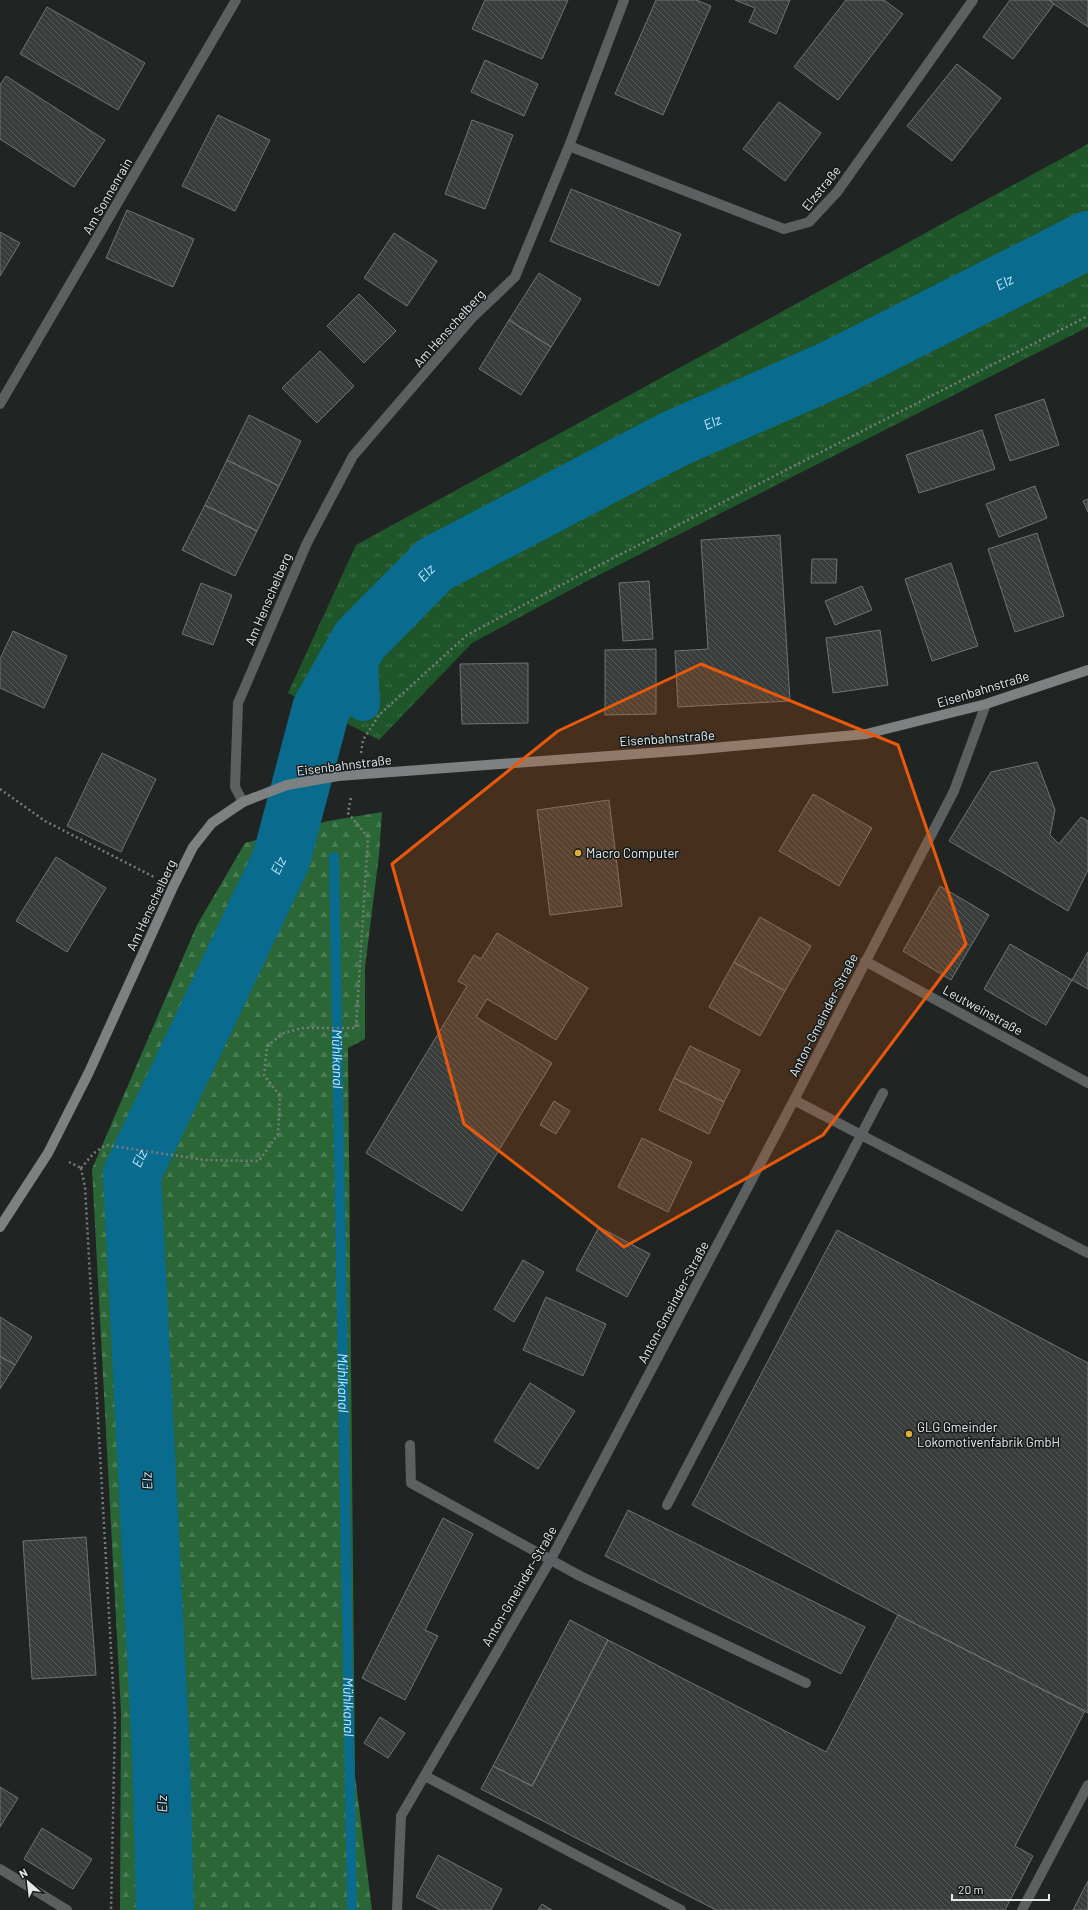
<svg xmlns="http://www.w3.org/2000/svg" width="1088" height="1910" font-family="Barlow,sans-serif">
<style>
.grass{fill:url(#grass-tufts)}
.forest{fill:url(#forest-firs)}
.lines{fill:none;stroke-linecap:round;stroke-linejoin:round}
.stream{stroke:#096b8e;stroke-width:10}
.canal{stroke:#096b8e;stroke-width:34}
.river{stroke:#096b8e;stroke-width:58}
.building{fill:url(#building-back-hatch);stroke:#6e7472}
.path{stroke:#787c7c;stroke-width:2.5;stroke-dasharray:2 3;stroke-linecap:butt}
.lane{stroke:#5d6060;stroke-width:10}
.street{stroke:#5d6060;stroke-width:10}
.secondary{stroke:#7d8182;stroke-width:10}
.marked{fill:#e8590c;fill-opacity:0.2;stroke:#e8590c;stroke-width:3;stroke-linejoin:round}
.poi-dot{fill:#e0b034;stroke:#161b1b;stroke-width:1.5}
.labels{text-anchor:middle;stroke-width:3;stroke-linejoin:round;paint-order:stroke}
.street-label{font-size:13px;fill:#e5e9e9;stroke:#161b1b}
.poi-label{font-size:13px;fill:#e5e9e9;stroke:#161b1b;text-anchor:start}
.water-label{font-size:14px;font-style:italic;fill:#c1e9fe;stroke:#161b1b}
</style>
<defs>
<pattern id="grass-tufts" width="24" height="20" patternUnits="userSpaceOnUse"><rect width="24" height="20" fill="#1e562a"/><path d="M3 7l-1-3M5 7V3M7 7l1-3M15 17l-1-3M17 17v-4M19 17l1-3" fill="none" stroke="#3f6e49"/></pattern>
<pattern id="forest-firs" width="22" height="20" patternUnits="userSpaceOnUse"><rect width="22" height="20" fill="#2b6637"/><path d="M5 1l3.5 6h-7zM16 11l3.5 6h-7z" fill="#4a7c54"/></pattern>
<pattern id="building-back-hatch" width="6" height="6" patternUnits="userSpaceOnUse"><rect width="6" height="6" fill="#383d3b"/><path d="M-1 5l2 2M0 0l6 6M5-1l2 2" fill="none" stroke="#555957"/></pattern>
</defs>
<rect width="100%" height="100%" fill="#202524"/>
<!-- grass -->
<path class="grass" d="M 1088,144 L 1088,327 L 585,582 L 472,643 L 379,740 L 288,693 L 356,545 Z"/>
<!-- forest -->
<path class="forest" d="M 382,812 L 379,855 L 365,967 L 365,1039 L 348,1048 L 355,1775 L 372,1910 L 120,1910 L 121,1712 L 92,1169 L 197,925 L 245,843 L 328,821 Z"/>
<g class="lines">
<!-- stream -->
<path class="stream" id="s1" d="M 334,857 L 352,1910"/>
<!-- canal -->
<path class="canal" d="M 360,640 L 363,704"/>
<!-- river -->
<path class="river" id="s2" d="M 165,1910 L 161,1755 L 132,1174 L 281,860 L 321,709 L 360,640 L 434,565 L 672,440 L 833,369 L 1088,240"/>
</g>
<!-- building -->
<path class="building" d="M 485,0 L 568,0 L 542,59 L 472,29 Z
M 656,0 L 696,0 L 711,6 L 663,115 L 615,94 Z
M 735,0 L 790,0 L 776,34 L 749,22 L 755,8 Z
M 846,0 L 884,0 L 903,14 L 838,100 L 794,67 Z
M 1010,0 L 1049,0 L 1054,4 L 1013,59 L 983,37 Z
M 1049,0 L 1088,0 L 1088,27 L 1054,4 Z
M 47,7 L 145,63 L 118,110 L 20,54 Z
M 485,60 L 538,84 L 524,116 L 471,92 Z
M 957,64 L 1001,98 L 952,161 L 907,126 Z
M 6,76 L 105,140 L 74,187 L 0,139 L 0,85 Z
M 779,102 L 821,133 L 785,181 L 743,149 Z
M 218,115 L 270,140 L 235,211 L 182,186 Z
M 472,120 L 513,135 L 485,209 L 445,194 Z
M 571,189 L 681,234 L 659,286 L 550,241 Z
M 127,210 L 194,239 L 173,287 L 106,258 Z
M 0,232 L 20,243 L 0,276 Z
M 394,233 L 437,261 L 407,306 L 364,278 Z
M 539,273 L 581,299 L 551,347 L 509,320 Z
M 359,294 L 396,331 L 364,363 L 327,326 Z
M 509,320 L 551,347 L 521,395 L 479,369 Z
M 320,351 L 354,386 L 317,423 L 282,388 Z
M 1044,399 L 1059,445 L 1010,461 L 995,415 Z
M 249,415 L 301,441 L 279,486 L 227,460 Z
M 982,430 L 995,469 L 919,493 L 906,455 Z
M 227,460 L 279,486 L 257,531 L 205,505 Z
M 1035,486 L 1047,518 L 999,537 L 986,504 Z
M 1088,499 L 1088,512 L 1083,501 Z
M 205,505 L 257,531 L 235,576 L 182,550 Z
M 1037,533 L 1064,616 L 1015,632 L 988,549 Z
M 780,535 L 790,701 L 678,707 L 675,651 L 708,649 L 701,540 Z
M 812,559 L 837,559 L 836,583 L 811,583 Z
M 951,563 L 978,646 L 932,661 L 905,579 Z
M 649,581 L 653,639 L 623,641 L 619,583 Z
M 201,583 L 232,595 L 213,645 L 182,634 Z
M 862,586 L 872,610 L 835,625 L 825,601 Z
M 880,630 L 888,685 L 833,693 L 826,638 Z
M 13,631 L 67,656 L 44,708 L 0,688 L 0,659 Z
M 656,649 L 656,714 L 605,715 L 605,650 Z
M 528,663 L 528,723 L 462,724 L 460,664 Z
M 102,753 L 156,779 L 121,852 L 67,826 Z
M 1037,762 L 1055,810 L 1050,835 L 1059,844 L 1081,817 L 1088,821 L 1088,870 L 1068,911 L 949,841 L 991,772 Z
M 813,794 L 872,828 L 839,886 L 779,851 Z
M 609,800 L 622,906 L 550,915 L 537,810 Z
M 56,857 L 106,888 L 67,952 L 16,921 Z
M 940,886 L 989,915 L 951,980 L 903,951 Z
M 760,917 L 811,946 L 785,991 L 734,962 Z
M 497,933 L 588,988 L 556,1040 L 487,999 L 476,1017 L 552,1063 L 462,1211 L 366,1153 L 467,986 L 458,981 L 474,955 L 481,959 Z
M 1010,944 L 1072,980 L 1046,1025 L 984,989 Z
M 1088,952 L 1088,989 L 1072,980 Z
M 734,962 L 785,991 L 760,1036 L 709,1007 Z
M 690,1046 L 740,1070 L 724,1102 L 674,1078 Z
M 674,1078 L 724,1102 L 709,1134 L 659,1110 Z
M 554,1101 L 570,1111 L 556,1134 L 540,1125 Z
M 642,1138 L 692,1162 L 668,1212 L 618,1187 Z
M 599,1227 L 650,1254 L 627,1297 L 576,1270 Z
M 837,1230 L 1088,1363 L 1088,1713 L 898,1615 L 692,1505 Z
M 523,1260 L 544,1272 L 514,1322 L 494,1309 Z
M 546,1297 L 606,1324 L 583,1376 L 523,1350 Z
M 0,1317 L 32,1337 L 15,1365 L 0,1356 Z
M 0,1356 L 15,1365 L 0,1389 Z
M 530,1383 L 575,1411 L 538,1469 L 494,1441 Z
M 628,1510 L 865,1627 L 841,1674 L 605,1556 Z
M 443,1518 L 473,1534 L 425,1630 L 438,1636 L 405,1700 L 362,1678 Z
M 86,1537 L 96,1675 L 32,1679 L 23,1541 Z
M 898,1615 L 1085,1711 L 1015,1846 L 1033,1856 L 1005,1910 L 716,1910 L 481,1789 L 493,1766 L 532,1786 L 608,1640 L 826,1752 Z
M 570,1620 L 608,1640 L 532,1786 L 493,1766 Z
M 380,1717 L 405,1733 L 388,1758 L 364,1743 Z
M 0,1787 L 18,1798 L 0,1827 Z
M 42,1828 L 92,1859 L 73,1889 L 24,1859 Z
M 438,1855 L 502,1889 L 491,1910 L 440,1910 L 416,1897 Z
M 1088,1881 L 1088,1910 L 1073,1910 Z
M 542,1904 L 552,1910 L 538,1910 Z"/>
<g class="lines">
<!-- path -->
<path class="path" d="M 361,753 L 363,740 L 379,715 L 467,635 L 582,574 L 1088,316
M 0,789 L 45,821 L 154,877
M 69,1162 L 81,1168
M 81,1168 L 94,1153 L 106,1145 L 205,1160 L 259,1161 L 278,1134 L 280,1096 L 264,1075 L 267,1046 L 284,1033 L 302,1028 L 356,1028 L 368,837 L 348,813 L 351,797
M 81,1168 L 85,1187 L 115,1721 L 111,1910"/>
<!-- lane -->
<path class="lane" d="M 794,1100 L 1088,1253
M 410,1445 L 411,1483 L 580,1576 L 806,1683
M 667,1505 L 883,1093
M 425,1776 L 681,1910
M 1022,1910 L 1088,1785"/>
<!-- street -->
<path class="street" d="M 569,146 L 784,229 L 809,222 L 837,192 L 973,0
M 0,404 L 236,0
M 243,802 L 235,787 L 238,703 L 307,543 L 353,456 L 472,318 L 515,277 L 569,146 L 624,0
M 865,961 L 1088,1083
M 0,1869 L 67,1910
M 397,1910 L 401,1816 L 551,1559 L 794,1100 L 954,791 L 986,704"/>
<!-- secondary -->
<path class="secondary" d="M 0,1227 L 48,1153 L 89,1072 L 173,887 L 193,847 L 212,823 L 243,802 L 287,785 L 338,776 L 690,750 L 866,734 L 986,704 L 1088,670"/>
</g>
<!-- marked area -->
<path class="marked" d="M 701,664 L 898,745 L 966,944 L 823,1135 L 624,1247 L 464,1124 L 392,864 L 558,731 Z"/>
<!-- markers -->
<g class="poi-dot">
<circle cx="578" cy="853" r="4"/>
<circle cx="909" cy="1434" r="4"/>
</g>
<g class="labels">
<!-- street labels -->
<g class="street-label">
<text transform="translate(821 188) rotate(-51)" y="5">Elzstraße</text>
<text transform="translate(107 196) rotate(-60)" y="5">Am Sonnenrain</text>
<text transform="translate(449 328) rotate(-48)" y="5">Am Henschelberg</text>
<text transform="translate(268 599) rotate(-67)" y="5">Am Henschelberg</text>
<text transform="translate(983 689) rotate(-17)" y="5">Eisenbahnstraße</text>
<text transform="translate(667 738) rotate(-4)" y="5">Eisenbahnstraße</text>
<text transform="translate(344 765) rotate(-7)" y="5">Eisenbahnstraße</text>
<text transform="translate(151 905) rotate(-65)" y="5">Am Henschelberg</text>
<text transform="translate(983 1010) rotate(29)" y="5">Leutweinstraße</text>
<text transform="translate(823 1015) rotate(-63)" y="5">Anton-Gmeinder-Straße</text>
<text transform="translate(673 1302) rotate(-62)" y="5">Anton-Gmeinder-Straße</text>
<text transform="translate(519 1586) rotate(-60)" y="5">Anton-Gmeinder-Straße</text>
</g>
<!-- poi labels -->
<g class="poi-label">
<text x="586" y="858">Macro Computer</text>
<text x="917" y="1432">GLG Gmeinder<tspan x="917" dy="15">Lokomotivenfabrik GmbH</tspan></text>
</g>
<!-- water labels -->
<g class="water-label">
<text dy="5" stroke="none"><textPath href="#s2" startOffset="2062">Elz</textPath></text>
<text dy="5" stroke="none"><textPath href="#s2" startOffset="1738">Elz</textPath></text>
<text dy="5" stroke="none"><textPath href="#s2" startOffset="1414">Elz</textPath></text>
<text dy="5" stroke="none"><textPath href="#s2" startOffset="1078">Elz</textPath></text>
<text dy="5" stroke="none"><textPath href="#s1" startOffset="202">Mühlkanal</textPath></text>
<text dy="5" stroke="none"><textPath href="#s2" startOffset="754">Elz</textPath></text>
<text dy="5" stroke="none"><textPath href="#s1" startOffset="526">Mühlkanal</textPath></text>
<text transform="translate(147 1481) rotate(-93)" y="5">Elz</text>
<text dy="5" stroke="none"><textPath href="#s1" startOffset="850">Mühlkanal</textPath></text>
<text transform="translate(162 1804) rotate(-91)" y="5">Elz</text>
</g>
</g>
<!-- north arrow -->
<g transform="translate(28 1882) rotate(332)" stroke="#161b1b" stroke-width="3" paint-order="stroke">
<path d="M0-3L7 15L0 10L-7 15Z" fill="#e5e9e9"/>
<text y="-6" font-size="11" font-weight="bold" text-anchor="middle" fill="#e5e9e9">N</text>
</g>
<!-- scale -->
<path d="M952 1894v6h97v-6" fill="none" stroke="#e5e9e9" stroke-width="2"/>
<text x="958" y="1894" font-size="12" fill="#e5e9e9" stroke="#161b1b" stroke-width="3" paint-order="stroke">20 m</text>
</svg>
